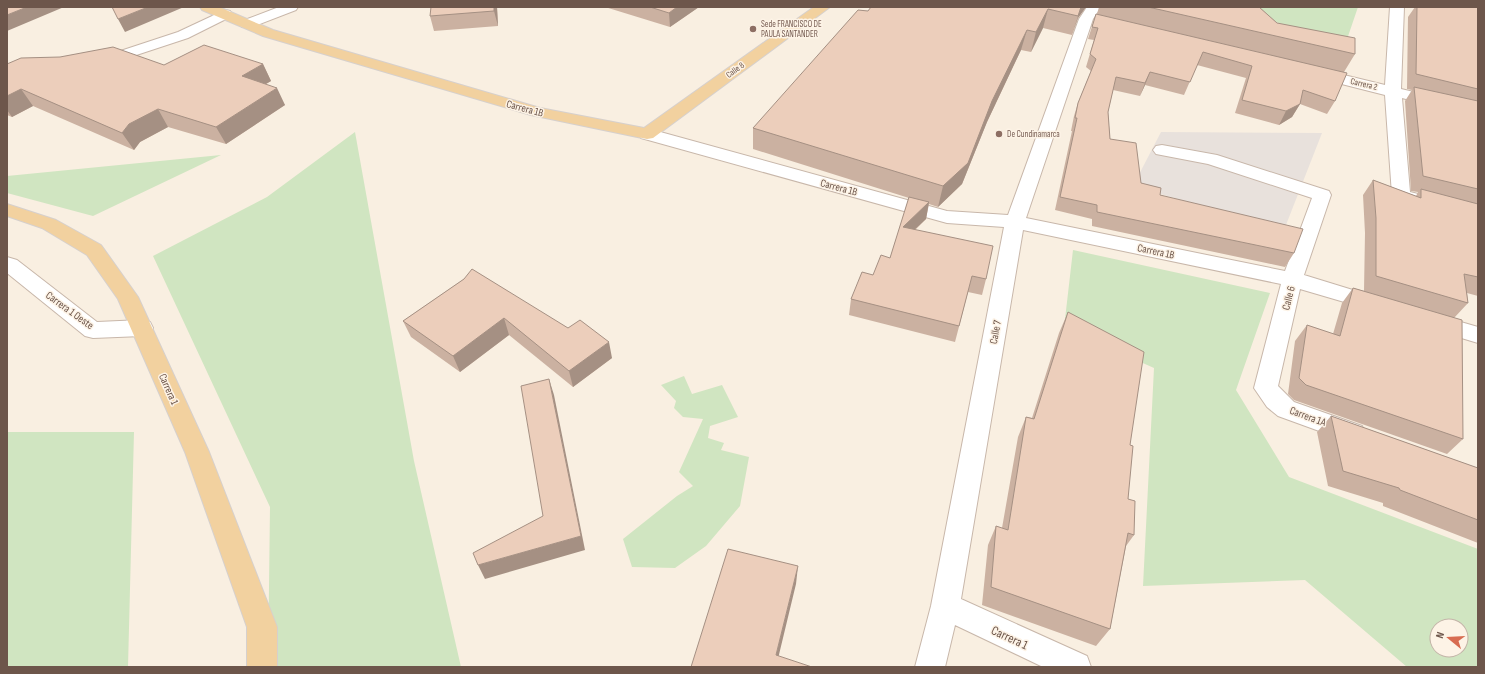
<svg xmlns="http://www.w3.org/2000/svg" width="1485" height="674" font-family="'Sofia Sans Condensed',sans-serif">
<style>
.industrial{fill:#e8e1dc}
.green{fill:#d0e5c1;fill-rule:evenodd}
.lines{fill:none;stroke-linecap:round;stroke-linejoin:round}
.minor-casing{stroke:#c8b7aa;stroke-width:2}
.major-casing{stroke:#d6d0cd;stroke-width:2}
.minor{fill:#fff;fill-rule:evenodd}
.major{fill:#f2d19f;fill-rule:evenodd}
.wall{fill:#cbb1a1}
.shaded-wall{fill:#a59083}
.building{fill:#eccebb;stroke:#a59083}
.education-dot{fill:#8d6e63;stroke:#fdf3e6;stroke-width:1.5}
.labels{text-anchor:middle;stroke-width:3;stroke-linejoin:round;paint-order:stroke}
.far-education-label{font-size:9px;fill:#785e54;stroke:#fdf3e6;text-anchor:start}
.far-street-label{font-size:9px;fill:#6d564b;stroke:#fdf3e6}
.street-label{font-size:11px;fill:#6d564b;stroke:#fdf3e6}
.near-street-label{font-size:13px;fill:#6d564b;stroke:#fdf3e6}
</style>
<rect width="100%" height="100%" fill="#f9efe1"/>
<!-- industrial -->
<path class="industrial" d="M 1161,132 L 1322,133 L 1284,230 L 1133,186 Z"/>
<!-- green -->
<path class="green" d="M 1249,7 L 1358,7 L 1343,51 L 1265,17 Z
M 355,132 L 414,461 L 461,667 L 268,667 L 270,507 L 153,256 L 267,197 Z
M 221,155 L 93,216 L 7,193 L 7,176 Z
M 1073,250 L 1270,293 L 1236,390 L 1289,477 L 1478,549 L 1478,667 L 1407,667 L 1305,580 L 1143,586 L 1154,368 L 1064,328 ZM 1437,626 L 1461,626 L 1461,650 L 1437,650 Z
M 684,376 L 692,394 L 722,385 L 738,417 L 710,426 L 708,438 L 724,443 L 721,450 L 749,457 L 740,506 L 706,546 L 675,568 L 632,567 L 623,539 L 677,496 L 693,486 L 679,472 L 703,419 L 683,417 L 674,408 L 676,401 L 661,385 Z
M 7,432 L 134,432 L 128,667 L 7,667 Z"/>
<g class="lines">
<!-- minor casing -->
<g class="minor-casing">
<path id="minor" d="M 279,7 L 298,7 L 296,10 L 252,27 L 242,27 L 240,24 L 242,21 Z
M 1087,7 L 1101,7 L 1093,19 L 1026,218 L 1285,271 L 1312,198 L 1208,164 L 1156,154 L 1153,150 L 1156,146 L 1162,145 L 1217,155 L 1329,191 L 1331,195 L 1304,275 L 1382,299 L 1386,304 L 1382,309 L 1375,311 L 1300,289 L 1278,386 L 1294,402 L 1362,426 L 1365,433 L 1362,440 L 1353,443 L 1344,440 L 1278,416 L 1267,407 L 1254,388 L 1281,284 L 1023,230 L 961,599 L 1087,656 L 1091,667 L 1043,667 L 955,625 L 945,667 L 915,667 L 931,606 L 1004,227 L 947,223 L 641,138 L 639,134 L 641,130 L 647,129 L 653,130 L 947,211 L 1008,215 L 1079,19 Z
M 1390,7 L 1404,7 L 1401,89 L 1478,107 L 1478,117 L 1402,98 L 1410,192 L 1478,209 L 1478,221 L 1394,199 L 1392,195 L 1385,95 L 1310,76 L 1307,73 L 1310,70 L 1315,68 L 1385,85 Z
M 225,10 L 230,11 L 232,14 L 230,17 L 188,38 L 106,65 L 96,65 L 93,62 L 96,59 L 178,32 Z
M 7,257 L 17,260 L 97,322 L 142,320 L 150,322 L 153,328 L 150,334 L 142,336 L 93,338 L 85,336 L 7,273 Z
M 1433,314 L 1478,327 L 1478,343 L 1425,327 L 1422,322 L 1425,317 Z"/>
</g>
<!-- major casing -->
<g class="major-casing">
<path id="major" d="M 200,7 L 219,7 L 273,30 L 540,108 L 644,128 L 814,7 L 830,7 L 653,138 L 647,139 L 531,115 L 263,36 L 202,10 Z
M 7,204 L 56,220 L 101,245 L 138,297 L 209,452 L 277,627 L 277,667 L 247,667 L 247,627 L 185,452 L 118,299 L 87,255 L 42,228 L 7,216 Z"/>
</g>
<!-- minor -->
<use href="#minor" class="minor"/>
<!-- major -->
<use href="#major" class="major"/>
</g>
<!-- wall -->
<path class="wall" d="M 497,7 L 498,26 L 434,31 L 430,16 Z
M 605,7 L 699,7 L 670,27 Z
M 1086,7 L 1078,18 L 1072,35 L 1043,28 L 1031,52 L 1021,50 L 987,122 L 962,184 L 938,207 L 929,204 L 926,219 L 915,230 L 986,279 L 982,295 L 968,292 L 955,342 L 849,315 L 851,299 L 890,258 L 909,198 L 753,149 L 753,128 L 868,11 Z
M 1099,7 L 1259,7 L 1277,23 L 1355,54 L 1344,72 L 1335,101 L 1327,114 L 1300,104 L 1292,117 L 1279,125 L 1235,113 L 1246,78 L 1197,65 L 1184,95 L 1145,85 L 1140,96 L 1113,90 L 1108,112 L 1110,139 L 1141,183 L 1160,195 L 1294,253 L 1285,267 L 1092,226 L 1092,219 L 1055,210 L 1072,131 L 1071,131 L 1074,116 L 1078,103 L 1091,71 L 1086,67 L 1094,40 L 1088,39 L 1096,14 L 1097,14 Z
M 1415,7 L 1478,7 L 1478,296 L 1467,293 L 1468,303 L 1454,318 L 1463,439 L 1447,454 L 1294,400 L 1288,394 L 1295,341 L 1307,325 L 1333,334 L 1342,303 L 1353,288 L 1364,291 L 1365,233 L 1363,195 L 1373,180 L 1416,196 L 1418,192 L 1411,191 L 1405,101 L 1412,90 L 1407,89 L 1408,17 Z
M 7,64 L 164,65 L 263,64 L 271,81 L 266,84 L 285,105 L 226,144 L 168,127 L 140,142 L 134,150 L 33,106 L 12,117 L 7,115 Z
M 464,279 L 612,358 L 573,387 L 509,335 L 460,372 L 411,337 L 403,321 Z
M 1068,312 L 1130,445 L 1128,499 L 1134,535 L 1126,546 L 1110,629 L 1096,646 L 982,605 L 988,545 L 996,526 L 1002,528 L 1018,437 L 1026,417 L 1032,418 L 1059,333 Z
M 1331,416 L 1478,468 L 1478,543 L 1383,506 L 1383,503 L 1328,486 L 1317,432 Z"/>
<!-- shaded-wall -->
<path class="shaded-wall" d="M 27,7 L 64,7 L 7,31 L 7,15 Z
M 148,7 L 184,7 L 125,32 L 118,19 Z
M 494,7 L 497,7 L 498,26 L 494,11 Z
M 677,7 L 699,7 L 670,27 L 669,13 Z
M 1081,7 L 1086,7 L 1078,18 L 1072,35 Z
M 1048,9 L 1043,28 L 1031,52 L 1036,32 Z
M 1027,30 L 1021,50 L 987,122 L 962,184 L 938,207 L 943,186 Z
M 263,64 L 271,81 L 250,93 L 242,76 Z
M 1150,72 L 1145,85 L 1140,96 L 1145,83 Z
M 277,88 L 285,105 L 226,144 L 216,127 Z
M 21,89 L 33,106 L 12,117 L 7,110 L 7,96 Z
M 1300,104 L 1292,117 L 1279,125 L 1286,111 Z
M 158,109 L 168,127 L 140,142 L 134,150 L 122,133 L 129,124 Z
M 929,202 L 926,219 L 900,243 L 903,227 Z
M 504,318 L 509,335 L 460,372 L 453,356 Z
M 609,342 L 612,358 L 573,387 L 569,371 Z
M 549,379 L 554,395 L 585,550 L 485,579 L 478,565 L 581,536 Z
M 798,566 L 796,584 L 776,667 L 776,655 Z"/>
<!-- building -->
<path class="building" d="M 7,7 L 27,7 L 7,15 Z
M 112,7 L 148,7 L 118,19 Z
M 431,7 L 494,7 L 494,11 L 430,16 Z
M 650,7 L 677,7 L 669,13 Z
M 871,7 L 1081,7 L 1078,16 L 1048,9 L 1036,32 L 1027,30 L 992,101 L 968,163 L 943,186 L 753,128 L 858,10 L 868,11 Z
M 1148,7 L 1259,7 L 1277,23 L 1355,38 L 1355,54 Z
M 1417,7 L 1478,7 L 1478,89 L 1416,74 Z
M 1096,14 L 1347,73 L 1335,101 L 1303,90 L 1300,104 L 1286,111 L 1242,100 L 1252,66 L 1203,52 L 1190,82 L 1150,72 L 1145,83 L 1116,77 L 1108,112 L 1110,139 L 1136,143 L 1141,183 L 1161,188 L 1160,195 L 1303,229 L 1294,253 L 1097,212 L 1097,205 L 1060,197 L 1077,118 L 1075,118 L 1078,103 L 1096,59 L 1090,54 L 1098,28 L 1092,27 Z
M 204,45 L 263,64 L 242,76 L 277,88 L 216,127 L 158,109 L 129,124 L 122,133 L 21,89 L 7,96 L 7,64 L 21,58 L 60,57 L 113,47 L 164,65 Z
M 1414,87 L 1478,101 L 1478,189 L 1423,176 Z
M 1373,180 L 1421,198 L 1421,189 L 1478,204 L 1478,277 L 1464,274 L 1468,303 L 1376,276 L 1376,218 Z
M 909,197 L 929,202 L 903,227 L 993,246 L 986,279 L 972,276 L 959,326 L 851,299 L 862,272 L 873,275 L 881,255 L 890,258 Z
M 472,269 L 568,328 L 580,320 L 609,342 L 569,371 L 504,318 L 453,356 L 403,321 L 464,279 Z
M 1353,288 L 1462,320 L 1463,439 L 1306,385 L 1299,378 L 1307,325 L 1340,336 Z
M 1068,312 L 1144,352 L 1130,445 L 1133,446 L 1128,499 L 1135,501 L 1134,535 L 1128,533 L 1110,629 L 991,587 L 996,526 L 1008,530 L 1026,417 L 1034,419 Z
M 549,379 L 581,536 L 478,565 L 473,553 L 543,516 L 521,386 Z
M 1331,416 L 1478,468 L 1478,520 L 1400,490 L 1399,488 L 1343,471 Z
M 728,549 L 798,566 L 776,655 L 812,667 L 691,667 Z"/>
<!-- markers -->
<g class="education-dot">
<circle cx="753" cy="29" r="4"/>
<circle cx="999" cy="134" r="4"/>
</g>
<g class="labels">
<!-- far-education labels -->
<g class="far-education-label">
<text x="761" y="27">Sede FRANCISCO DE<tspan x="761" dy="10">PAULA SANTANDER</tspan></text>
<text x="1007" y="137">De Cundinamarca</text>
</g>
<!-- far-street labels -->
<g class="far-street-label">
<text transform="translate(735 70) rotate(-36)" y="3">Calle 8</text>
<text transform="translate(1364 84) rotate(13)" y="3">Carrera 2</text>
</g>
<!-- street labels -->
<g class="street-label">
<text transform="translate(525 108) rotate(15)" y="4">Carrera 1B</text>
<text transform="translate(839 187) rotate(15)" y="4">Carrera 1B</text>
<text transform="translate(1156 251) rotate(12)" y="4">Carrera 1B</text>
<text transform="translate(1288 298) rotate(-76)" y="4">Calle 6</text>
<text transform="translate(70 310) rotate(36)" y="4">Carrera 1 Oeste</text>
<text transform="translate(995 332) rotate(-80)" y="4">Calle 7</text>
<text transform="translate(169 389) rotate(66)" y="4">Carrera 1</text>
<text transform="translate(1308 416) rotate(20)" y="4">Carrera 1A</text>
</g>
<!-- near-street labels -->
<g class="near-street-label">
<text transform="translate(1010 637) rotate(25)" y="5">Carrera 1</text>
</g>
</g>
<!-- border -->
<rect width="1485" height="674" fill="none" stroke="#6d564b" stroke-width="16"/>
<!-- north arrow -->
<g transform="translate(1449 638) rotate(288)"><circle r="19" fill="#fdf3e6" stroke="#c3b4a8"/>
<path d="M0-3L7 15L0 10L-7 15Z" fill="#d86c51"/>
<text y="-6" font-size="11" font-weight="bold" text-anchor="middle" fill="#6d564b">N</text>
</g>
</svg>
